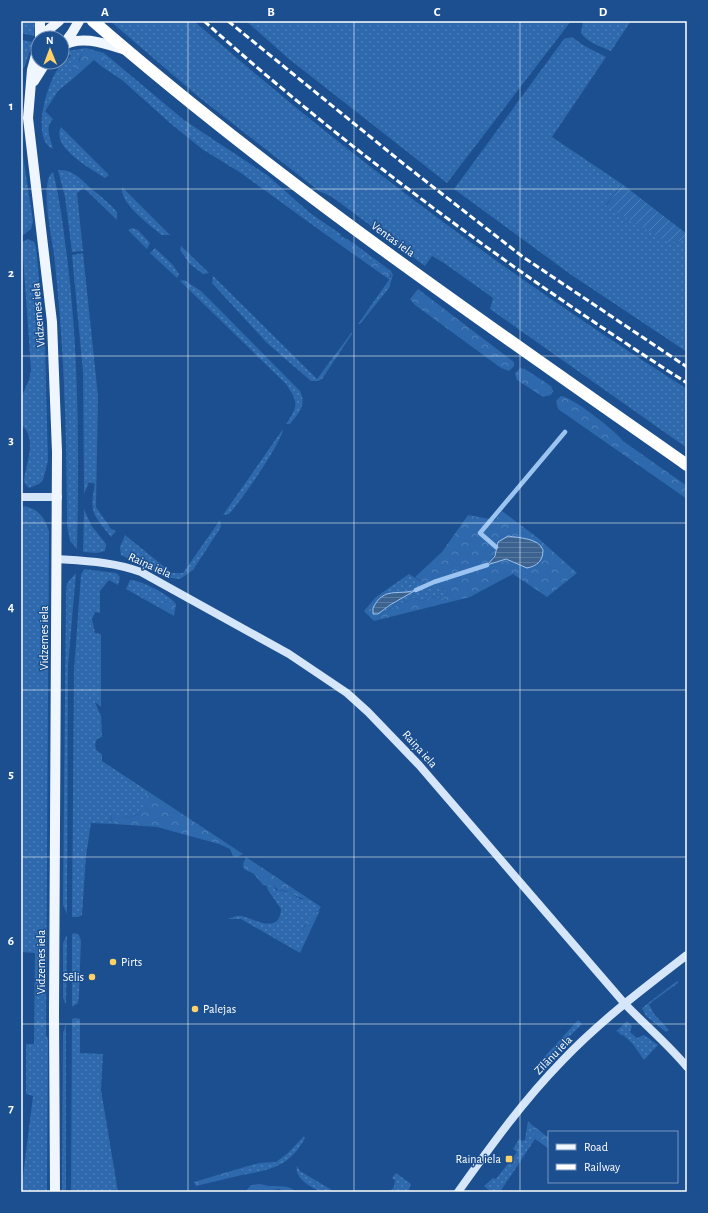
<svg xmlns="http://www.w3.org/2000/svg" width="708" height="1213" font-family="'Alegreya Sans',sans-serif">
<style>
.grass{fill:url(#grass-dots);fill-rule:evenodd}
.forest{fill:url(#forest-crowns);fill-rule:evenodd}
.garden{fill:url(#garden-furrows)}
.water{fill:url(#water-rules);stroke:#9cc4f0}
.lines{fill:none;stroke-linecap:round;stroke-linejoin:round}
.stream{stroke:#9cc4f0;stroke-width:4.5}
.secondary{stroke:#d6e6fa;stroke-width:8}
.primary{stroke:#f0f6ff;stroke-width:10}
.highway{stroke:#fff;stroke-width:12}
.rail{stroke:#fff;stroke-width:3;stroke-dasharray:7 3;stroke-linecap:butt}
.grid{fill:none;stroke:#fff;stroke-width:1;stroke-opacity:0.55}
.poi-dot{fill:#ffd166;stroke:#1b4f8f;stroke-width:1.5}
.labels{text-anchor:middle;stroke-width:3;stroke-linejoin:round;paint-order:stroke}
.street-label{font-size:12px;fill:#fff;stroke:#1b4f8f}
.poi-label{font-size:12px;fill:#fff;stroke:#1b4f8f;text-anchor:start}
.neatline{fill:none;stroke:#fff;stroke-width:1.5}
.grid-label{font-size:13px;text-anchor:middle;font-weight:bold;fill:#fff}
</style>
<defs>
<pattern id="grass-dots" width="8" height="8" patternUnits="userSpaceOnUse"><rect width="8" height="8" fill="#2e69ad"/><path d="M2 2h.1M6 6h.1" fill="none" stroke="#4d80b9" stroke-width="1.8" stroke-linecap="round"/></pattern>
<pattern id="forest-crowns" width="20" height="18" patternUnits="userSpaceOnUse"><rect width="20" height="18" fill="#2e69ad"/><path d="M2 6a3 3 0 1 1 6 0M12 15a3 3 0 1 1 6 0" fill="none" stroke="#4d80b9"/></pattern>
<pattern id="garden-furrows" width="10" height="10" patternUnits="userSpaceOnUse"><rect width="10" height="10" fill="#2e69ad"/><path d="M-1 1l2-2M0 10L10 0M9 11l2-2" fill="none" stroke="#4d80b9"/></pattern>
<pattern id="water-rules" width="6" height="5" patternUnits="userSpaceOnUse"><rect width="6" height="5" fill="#3c6290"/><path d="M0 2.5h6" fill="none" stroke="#597aa1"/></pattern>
</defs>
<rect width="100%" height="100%" fill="#1b4f8f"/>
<!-- grass -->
<path class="grass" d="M 21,21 L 35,21 L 34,36 L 21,33 Z
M 110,21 L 194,21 C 349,157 513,279 687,389 L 687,448 L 490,309 L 493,298 L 444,263 L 432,256 L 425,266 L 332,197 L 319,191 L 200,98 Z
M 246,21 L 571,21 L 447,183 L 289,59 Z
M 583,21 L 631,21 L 611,51 C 600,46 588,43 581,33 Z
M 572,37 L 583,45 L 606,57 L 552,137 L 622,184 L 606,205 L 669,242 L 687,239 L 687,352 L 570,274 L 454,189 L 564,39 Z
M 21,40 L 33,42 L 25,66 L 21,71 Z
M 86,48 L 82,53 L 73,73 L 75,77 L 58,91 L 45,111 L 53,119 C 44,128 51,139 53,149 C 31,140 46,88 56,72 C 60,65 65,61 71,56 L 67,51 Z
M 104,53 L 184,120 L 267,175 L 310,213 L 342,235 L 338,236 L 332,232 L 325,234 L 241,173 L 202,149 L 170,123 L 122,80 L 101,66 L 106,58 Z
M 61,127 L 109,175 L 105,178 C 92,169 50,147 61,127 Z
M 21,143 L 33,221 L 31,229 L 22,236 Z
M 58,170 C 75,169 83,182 94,191 C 103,198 110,204 117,212 L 117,220 L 84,188 L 77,193 L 83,251 L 72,252 L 65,197 Z
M 53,172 C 61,203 64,234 68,265 C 79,359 79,455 77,549 L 70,541 L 67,526 C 67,435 64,345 54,254 C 52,238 39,181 53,172 Z
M 122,187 L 170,235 L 162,235 C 150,225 120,204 122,187 Z
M 132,228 L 138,230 L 150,243 L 147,249 L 128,230 Z
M 28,239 L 34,242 L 36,247 L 45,345 L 48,461 L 43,480 L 39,484 L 29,488 L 25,484 L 24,480 C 26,463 38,438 21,425 L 21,398 L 29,380 L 31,370 L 22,242 Z
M 349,240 L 391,271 L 393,275 L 389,288 L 360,324 L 358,324 L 391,277 L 390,271 L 366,258 L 361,251 L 355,249 Z
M 181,246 L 206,270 L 209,273 L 203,274 L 190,264 L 180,250 Z
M 155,248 L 172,264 L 179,274 L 177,278 L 150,253 Z
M 83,253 L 98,396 L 96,507 L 111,529 L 116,531 L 111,537 C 93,514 89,513 95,484 L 89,482 L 84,494 L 83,372 L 72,255 Z
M 213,276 L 317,379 L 352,332 L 352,334 L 322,379 L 318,381 L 311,381 L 267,343 L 212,283 Z
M 184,280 L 201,291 L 223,313 L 300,391 C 307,405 299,413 290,424 L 286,424 C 299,405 298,402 286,384 L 180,281 Z
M 283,429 C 281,444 241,501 229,514 L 223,515 Z
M 21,506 C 37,507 44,516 49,531 L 46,1035 L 48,1039 L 47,1192 L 21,1192 L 33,1096 L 26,1094 L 26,1044 L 34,1044 L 35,953 L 21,952 Z
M 84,509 L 91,525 L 106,544 L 105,551 L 97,553 L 83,552 Z
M 220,520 L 221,527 L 193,570 L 180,579 L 170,578 L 121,555 L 120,547 L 125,535 L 172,573 L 183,573 Z
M 84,569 L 116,573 L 120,577 L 118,585 L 109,580 L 100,591 L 100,613 L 95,612 L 92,619 L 95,633 L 101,634 L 101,707 L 95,702 L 100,714 L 101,715 L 102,737 L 97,739 L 95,744 L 96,750 L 102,754 L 102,761 L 149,792 L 147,799 L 152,808 L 129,818 L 121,815 L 112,815 L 110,820 L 114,824 L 91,823 L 86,856 L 82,915 L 78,917 L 72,917 L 74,669 L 81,575 Z
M 76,573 L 68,666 L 67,914 L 63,905 L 66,592 L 67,583 Z
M 409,574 L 431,588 L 441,588 L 448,591 L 446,596 L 441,599 L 433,597 L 421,601 L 414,598 L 383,612 L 374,621 L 364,611 L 376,597 ZM 414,591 L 376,615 L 384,594 Z
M 130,580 C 140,579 171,596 176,604 L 166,601 L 158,607 L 126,589 Z
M 266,884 L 274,886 L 276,890 L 289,892 L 300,899 L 309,899 L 321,907 L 304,926 L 303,937 L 306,940 L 300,953 L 241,919 L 229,919 C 233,917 237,915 242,916 C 254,919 280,935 281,909 L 268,890 Z
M 75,933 L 79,935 L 81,941 L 79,995 L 78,1003 L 72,1007 L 72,934 Z
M 67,935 L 66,1004 L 63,998 L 63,943 Z
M 677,981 L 678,983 L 649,1004 L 654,1014 L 669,1030 L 666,1032 L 646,1016 L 642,1008 Z
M 76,1018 L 80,1019 L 80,1053 L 103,1054 L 101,1090 L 118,1192 L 71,1192 L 72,1019 Z
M 578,1020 L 582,1024 L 539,1067 L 537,1065 Z
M 627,1021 L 632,1026 L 630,1032 L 637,1038 L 644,1035 L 658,1045 L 644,1060 L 632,1043 L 623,1035 L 621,1035 L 617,1031 L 614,1033 Z
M 66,1024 L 66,1192 L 62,1192 L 63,1033 Z
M 528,1121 L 532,1125 L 535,1139 L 500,1192 L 491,1192 L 484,1186 L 493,1178 L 496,1179 L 517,1152 L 513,1149 L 519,1139 L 522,1141 L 525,1140 Z
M 304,1136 L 305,1138 C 290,1166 271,1170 242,1175 L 241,1168 L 259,1163 L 276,1162 L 288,1153 Z
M 297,1166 L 300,1171 L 335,1192 C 331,1192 326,1193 322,1192 C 311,1188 294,1178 297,1166 Z
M 396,1173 L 411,1184 L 409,1189 L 411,1192 L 389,1192 L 394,1187 L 395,1180 L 392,1178 Z"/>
<!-- forest -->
<path class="forest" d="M 86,48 L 104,53 L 106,58 L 101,66 L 94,60 L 75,77 L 73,73 L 75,63 L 79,61 L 82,53 Z
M 332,232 L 349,240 L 355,249 L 361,251 L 366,258 L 390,271 L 390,280 L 325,234 Z
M 418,289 L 514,362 L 514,366 L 509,371 L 501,368 L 415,305 L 410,299 Z
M 520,368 L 525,369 L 551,386 L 553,391 L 551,395 L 543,397 L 517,380 L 515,374 Z
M 561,396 C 571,396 617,432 623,441 L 687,486 L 687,499 L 558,409 L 556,401 Z
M 502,511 L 538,538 L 577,573 L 547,597 L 513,574 L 470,597 L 374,621 L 383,612 L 414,598 L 421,601 L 433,597 L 441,599 L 446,596 L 448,591 L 441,588 L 431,588 L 415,577 L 442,552 L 468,515 L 495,520 ZM 508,536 C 518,538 539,539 543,550 L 540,562 L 533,567 C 518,564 506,555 493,564 L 489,562 Z
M 166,601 L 176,604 L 174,616 L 158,607 Z
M 149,792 L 243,854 L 237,857 L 233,856 L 230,849 L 219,844 L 157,827 L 114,824 L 113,822 L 110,822 L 112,815 L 121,815 L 129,818 L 139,814 L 144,808 L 151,808 L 144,802 Z
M 246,857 L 309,899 C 297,900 288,888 279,891 L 274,886 L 263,885 L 254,874 L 244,869 L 243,864 Z
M 320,910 L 307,938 L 306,940 L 303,937 C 302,925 309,917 320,910 Z
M 532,1125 L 549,1138 L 549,1149 L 535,1139 Z
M 241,1168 L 242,1175 L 196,1186 L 194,1182 Z
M 261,1184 C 272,1189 287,1182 296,1192 L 285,1192 L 279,1189 L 264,1192 L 245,1192 L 251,1185 Z"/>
<!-- garden -->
<path class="garden" d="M 622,184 L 687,234 L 687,239 L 669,243 L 606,206 Z"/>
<!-- water -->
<path class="water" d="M 508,536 C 519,538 539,538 543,550 C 543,561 537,566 527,568 L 506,559 L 487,565 L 495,556 L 498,542 Z
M 416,590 L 390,605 L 378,614 L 373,614 L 373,608 C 384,586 397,596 416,590 Z"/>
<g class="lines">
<!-- stream -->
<path class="stream" d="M 496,547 L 480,533 L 565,432
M 416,590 L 434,582 L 487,565"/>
<!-- secondary -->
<path class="secondary" d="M 21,497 L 58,497
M 57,559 C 87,561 114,562 141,572 L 289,654 L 347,693 L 368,712 L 419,765 L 625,1004 C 645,1025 668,1044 687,1067
M 458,1192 C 490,1147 523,1101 562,1061 C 599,1022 644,988 687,955"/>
<!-- primary -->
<path class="primary" d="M 40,38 L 40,21
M 42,38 L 47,31 L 59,21
M 63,45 L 72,33 L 79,21
M 62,46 C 81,34 106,44 126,50
M 38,47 L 32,70 L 28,118 L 52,322 L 57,452 L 54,1013 L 55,1192
M 34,81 L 46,62"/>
<!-- highway -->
<path class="highway" d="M 93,21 C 279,183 485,323 687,465"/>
<!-- rail -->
<path class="rail" d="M 204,21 C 354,155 518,275 687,383
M 228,21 L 405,165 L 523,257 L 687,367"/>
</g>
<!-- grid -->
<path class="grid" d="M 188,21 L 188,1192M 354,21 L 354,1192M 520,21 L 520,1192M 21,189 L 687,189M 21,356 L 687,356M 21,523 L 687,523M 21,690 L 687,690M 21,857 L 687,857M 21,1024 L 687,1024"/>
<!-- markers -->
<g class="poi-dot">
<circle cx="113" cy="962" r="4"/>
<circle cx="92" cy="977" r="4"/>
<circle cx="195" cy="1009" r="4"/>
<rect x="505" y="1155" width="8" height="8" rx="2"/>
</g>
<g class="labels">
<!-- street labels -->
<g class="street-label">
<text transform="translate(393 239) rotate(36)" y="4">Ventas iela</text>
<text transform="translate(38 315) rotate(-95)" y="4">Vidzemes iela</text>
<text transform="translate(150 565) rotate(24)" y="4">Raiņa iela</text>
<text transform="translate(44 638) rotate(-90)" y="4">Vidzemes iela</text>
<text transform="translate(420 749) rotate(48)" y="4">Raiņa iela</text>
<text transform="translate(41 962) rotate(-90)" y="4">Vidzemes iela</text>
<text transform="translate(553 1055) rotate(-46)" y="4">Zīlānu iela</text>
</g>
<!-- poi labels -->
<g class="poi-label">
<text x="121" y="966">Pirts</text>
<text x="84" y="981" text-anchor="end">Sēlis</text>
<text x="203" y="1013">Palejas</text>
<text x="501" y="1163" text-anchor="end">Raiņa iela</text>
</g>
</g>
<!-- border -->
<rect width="708" height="1213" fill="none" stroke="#1b4f8f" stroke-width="44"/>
<!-- legend -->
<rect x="548" y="1131" width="130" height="52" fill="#1b4f8f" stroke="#7695bc"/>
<rect x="556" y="1144" width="20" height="6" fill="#f0f6ff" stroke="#7695bc"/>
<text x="584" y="1151" font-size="12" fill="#ffffff">Road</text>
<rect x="556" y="1164" width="20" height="6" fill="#ffffff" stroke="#7695bc"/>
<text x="584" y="1171" font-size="12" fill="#ffffff">Railway</text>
<!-- north arrow -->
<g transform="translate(50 50) rotate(359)"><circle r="19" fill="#1b4f8f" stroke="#7695bc"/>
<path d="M0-3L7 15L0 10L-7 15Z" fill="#ffd166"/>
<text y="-6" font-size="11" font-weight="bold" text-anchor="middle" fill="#ffffff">N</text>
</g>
<rect x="22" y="22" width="664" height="1169" class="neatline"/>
<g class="grid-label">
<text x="105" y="16">A</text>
<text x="271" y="16">B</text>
<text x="437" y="16">C</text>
<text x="603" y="16">D</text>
<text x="11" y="110">1</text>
<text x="11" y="277">2</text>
<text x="11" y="444">3</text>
<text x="11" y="611">4</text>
<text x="11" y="778">5</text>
<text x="11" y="945">6</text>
<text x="11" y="1112">7</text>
</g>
</svg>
